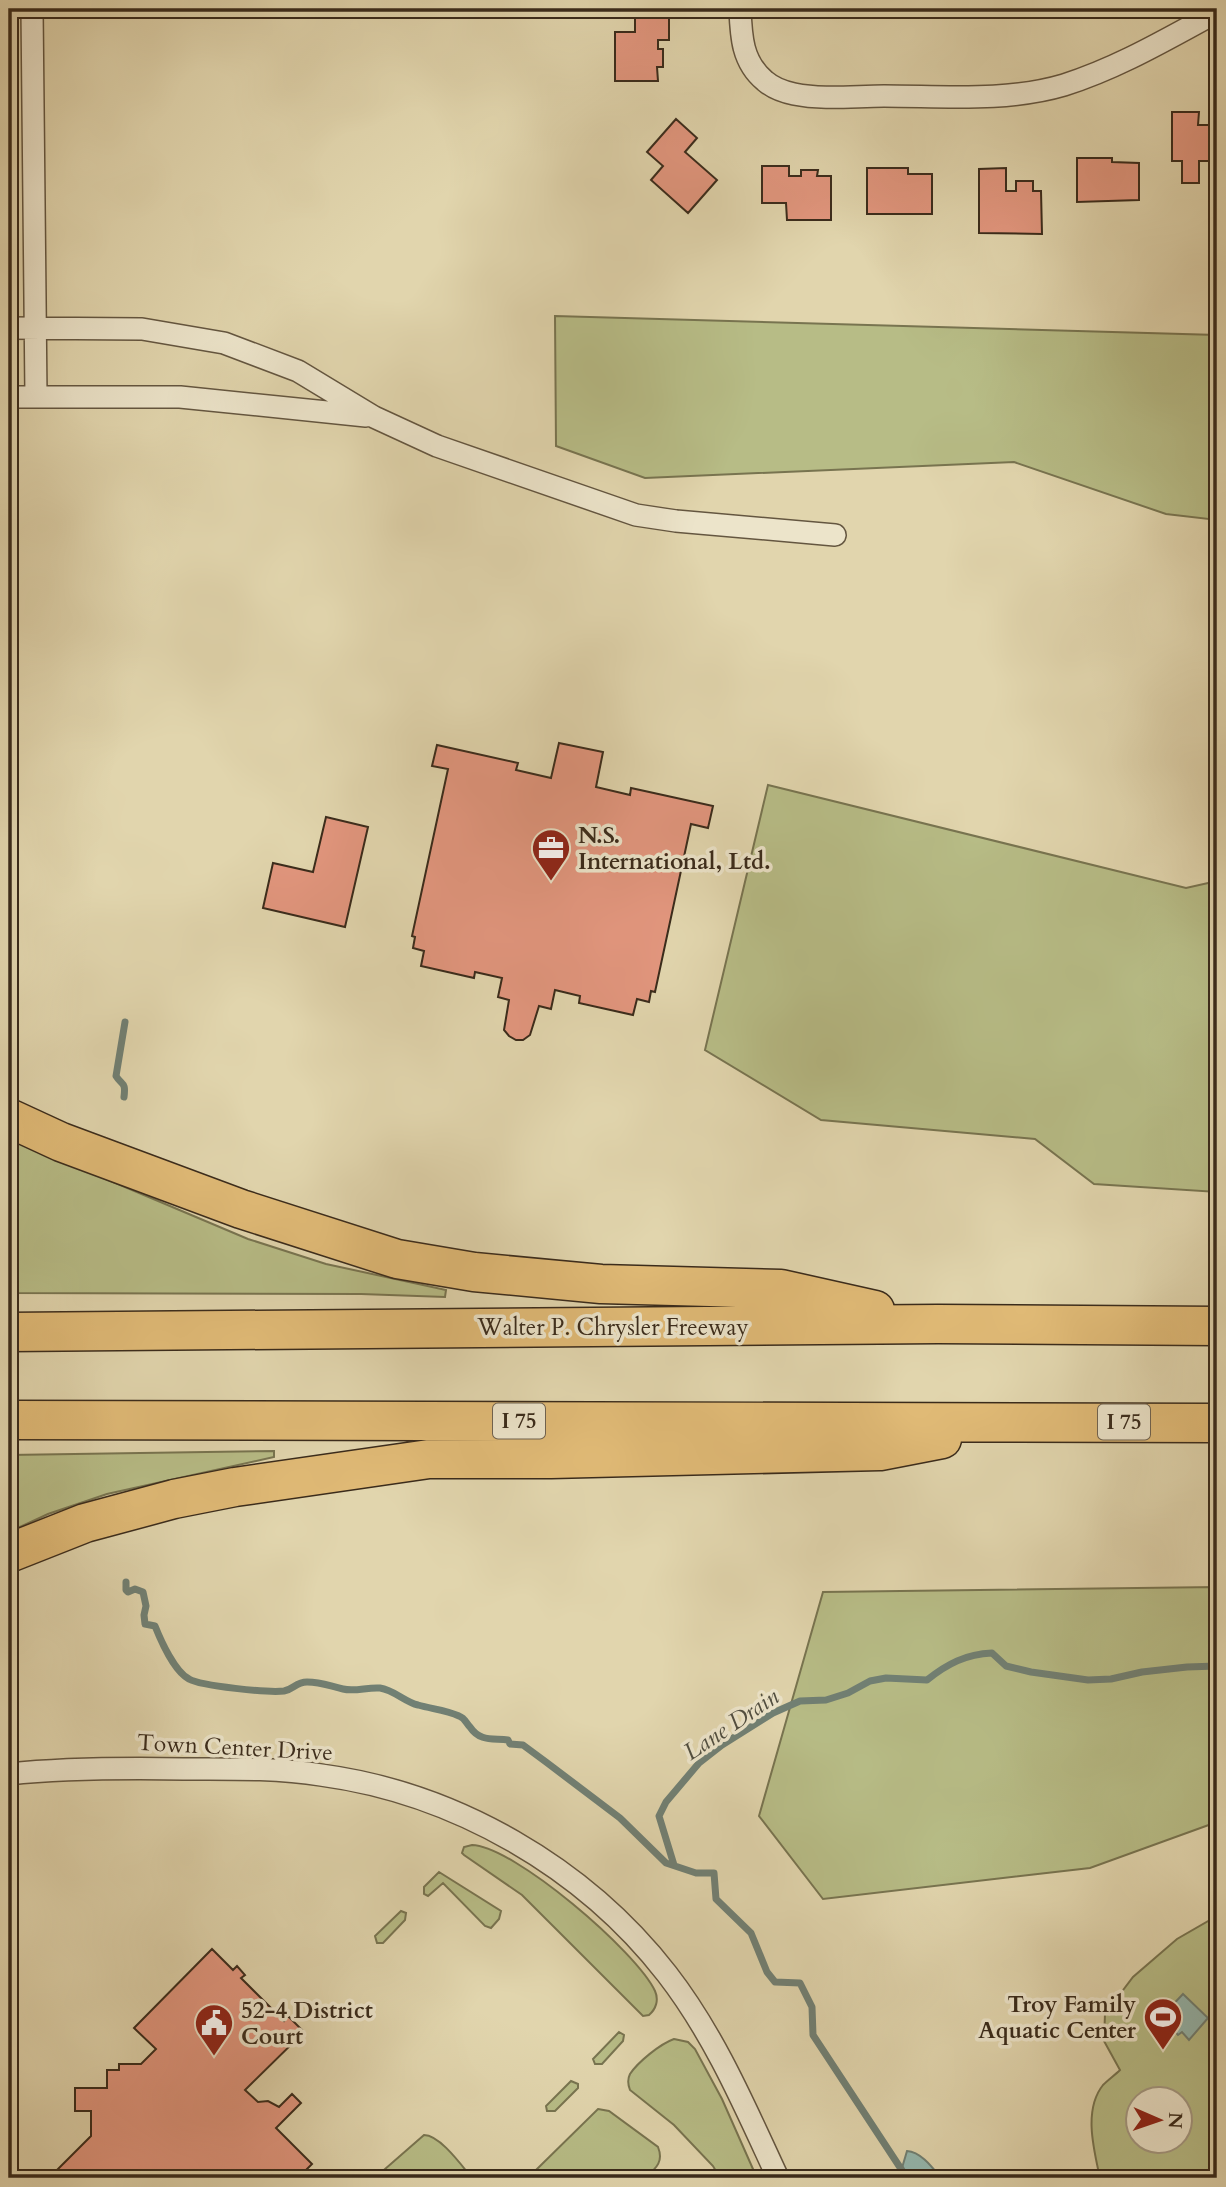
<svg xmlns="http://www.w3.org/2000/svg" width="1226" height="2187" font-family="Cardo,serif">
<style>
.green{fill:#b7bc86;stroke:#787450;stroke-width:2;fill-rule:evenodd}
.water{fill:#95b8af;stroke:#718074;stroke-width:2}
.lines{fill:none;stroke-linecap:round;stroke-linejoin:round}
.stream{stroke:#718074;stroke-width:7}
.building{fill:#e2967e;stroke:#3a2b1b;stroke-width:2}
.minor-casing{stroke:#645640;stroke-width:24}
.motorway-casing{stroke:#3a2b1b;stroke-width:41}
.minor{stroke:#ece4ca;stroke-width:21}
.motorway{stroke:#e0ba76;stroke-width:38}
.labels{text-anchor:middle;stroke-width:7;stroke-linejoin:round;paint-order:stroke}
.shield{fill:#ece4ca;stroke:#6f6250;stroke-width:2}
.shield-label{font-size:21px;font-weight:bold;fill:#3a2b1b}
.poi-label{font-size:23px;font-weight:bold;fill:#3a2b1b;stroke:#ece4ca;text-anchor:start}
.street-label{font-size:23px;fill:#3a2b1b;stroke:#ece4ca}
.water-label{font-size:24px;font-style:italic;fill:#514e40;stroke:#ece4ca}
</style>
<rect width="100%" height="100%" fill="#e1d5ad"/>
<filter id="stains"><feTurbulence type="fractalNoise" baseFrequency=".00286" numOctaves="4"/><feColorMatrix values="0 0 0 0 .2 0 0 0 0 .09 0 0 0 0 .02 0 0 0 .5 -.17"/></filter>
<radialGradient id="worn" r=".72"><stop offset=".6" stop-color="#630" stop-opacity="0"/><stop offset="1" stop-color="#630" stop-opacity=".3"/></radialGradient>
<!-- green -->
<path class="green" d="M 555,316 L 1217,335 L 1217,520 L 1166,514 L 1014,462 L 645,478 L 556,446 Z
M 768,785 L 1186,888 L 1217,881 L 1217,1192 L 1094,1184 L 1035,1139 L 821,1120 L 705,1050 Z
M 9,1138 L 248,1239 L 326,1264 L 446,1290 L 445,1297 L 361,1294 L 9,1293 Z
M 274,1451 L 274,1457 L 107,1494 L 48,1514 L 9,1532 L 9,1455 Z
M 1217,1587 L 1217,1822 L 1090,1868 L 823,1899 L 759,1816 L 823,1592 Z
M 472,1845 C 514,1846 637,1952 655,1991 C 659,2000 656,2009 649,2015 L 643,2016 L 522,1895 L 464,1855 L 462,1853 L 464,1847 Z
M 439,1872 L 501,1911 L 499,1919 L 491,1928 L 485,1926 L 443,1883 L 428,1896 L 424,1894 L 424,1887 Z
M 401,1911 L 406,1913 L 405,1920 L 383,1943 L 377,1943 L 375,1936 Z
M 1217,1916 L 1217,2178 L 1100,2178 C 1094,2150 1083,2110 1103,2085 C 1108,2080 1115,2075 1120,2070 L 1104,2041 L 1105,2014 L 1133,1977 L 1177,1939 ZM 1138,2100 L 1180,2100 L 1180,2142 L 1138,2142 Z
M 619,2032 L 624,2035 L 623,2041 L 602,2064 L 595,2064 L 593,2059 Z
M 674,2039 L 688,2042 L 695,2049 L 722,2099 L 757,2178 L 720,2178 L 713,2166 L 674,2125 L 630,2090 C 628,2085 627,2080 630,2074 C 638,2062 660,2044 674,2039 Z
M 571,2081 L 578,2084 L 578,2088 L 555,2111 L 547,2111 L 546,2106 Z
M 598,2109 L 609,2111 L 658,2147 C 664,2162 656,2168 645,2178 L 535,2178 L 536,2170 Z
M 424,2135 C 440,2135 462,2166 472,2178 L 379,2178 L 377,2176 Z"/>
<!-- water -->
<path class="water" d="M 1183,1994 L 1208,2018 L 1189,2040 L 1182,2032 L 1178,2035 L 1170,2026 L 1173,2023 L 1164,2014 Z
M 907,2151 C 921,2152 932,2167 941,2178 L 899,2178 Z"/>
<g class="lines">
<!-- stream -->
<path class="stream" d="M 124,1097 C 126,1081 122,1086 116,1076 L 125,1022
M 126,1582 L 126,1590 L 128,1592 L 135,1589 L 143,1592 L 146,1606 L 144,1615 L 145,1624 L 155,1626 C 161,1641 175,1672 189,1679 C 201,1686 269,1693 284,1691 C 294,1689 296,1682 307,1682 C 322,1682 329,1686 343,1689 C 355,1692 367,1687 380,1688 C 394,1690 405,1702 418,1705 C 432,1709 446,1710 459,1716 C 465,1718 466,1723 470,1727 C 480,1742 493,1738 508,1740 L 510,1744 L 523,1745 L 546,1762 L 620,1818 L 666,1863 L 696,1873 L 714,1873 L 716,1899 L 751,1933 L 767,1972 L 775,1982 L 800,1983 L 812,2007 L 813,2035 L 907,2178
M 674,1865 L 659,1816 L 666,1802 L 699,1763 L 722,1745 L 773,1713 L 800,1701 L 826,1700 L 848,1693 L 870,1681 L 886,1678 L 927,1680 C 947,1664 966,1654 992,1653 L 1006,1666 L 1031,1672 L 1088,1680 L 1111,1679 L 1142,1672 L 1187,1667 L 1217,1666"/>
</g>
<!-- building -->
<path class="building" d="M 816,9 L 839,9 L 839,16 L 816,17 Z
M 856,9 L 872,9 L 872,14 L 856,14 Z
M 944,9 L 962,9 L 962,13 L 944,13 Z
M 974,9 L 995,9 L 995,17 L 974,17 Z
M 635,10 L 669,10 L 669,40 L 658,40 L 658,49 L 663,49 L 663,67 L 657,67 L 658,81 L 615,81 L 615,32 L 635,32 Z
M 1172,112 L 1199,112 L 1198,125 L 1217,125 L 1217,161 L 1199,161 L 1199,183 L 1182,183 L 1182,161 L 1172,161 Z
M 676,119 L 697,138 L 685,152 L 717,180 L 688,213 L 651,180 L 663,166 L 647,152 Z
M 1077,158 L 1112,158 L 1112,162 L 1139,163 L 1139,200 L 1077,202 Z
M 762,166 L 789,166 L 789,176 L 801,176 L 801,170 L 818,170 L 817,176 L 831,176 L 831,220 L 787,220 L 786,203 L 762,203 Z
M 867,168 L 908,168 L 908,174 L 932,174 L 932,214 L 867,214 Z
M 1006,168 L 1006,191 L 1016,191 L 1016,181 L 1033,181 L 1033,191 L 1041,191 L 1042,234 L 979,233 L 979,169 Z
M 559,743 L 603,752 L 596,787 L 630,795 L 631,788 L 713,806 L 708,828 L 691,824 L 655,992 L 651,991 L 649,1002 L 637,999 L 633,1015 L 579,1003 L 580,996 L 555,990 L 551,1009 L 539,1006 L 530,1035 L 523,1040 L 516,1040 L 509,1036 L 504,1030 L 509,1000 L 498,997 L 502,978 L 475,972 L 474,978 L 421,966 L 424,951 L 413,948 L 415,937 L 412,936 L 448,769 L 432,766 L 437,745 L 518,763 L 516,770 L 551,778 Z
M 326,817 L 368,827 L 345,927 L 263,908 L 273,863 L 313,872 Z
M 212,1949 L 233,1970 L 237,1966 L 245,1975 L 241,1978 L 284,2021 L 288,2016 L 304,2032 L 245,2090 L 258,2102 L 268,2101 L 279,2107 L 292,2094 L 301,2103 L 276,2128 L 312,2164 L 298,2178 L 49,2178 L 91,2136 L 91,2111 L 75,2111 L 75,2088 L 107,2088 L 107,2070 L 119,2070 L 119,2064 L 141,2064 L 156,2049 L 134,2028 Z"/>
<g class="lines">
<!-- minor casing -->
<g class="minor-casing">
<path id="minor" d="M 32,9 L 36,396
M 740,9 C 741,36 742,62 765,81 C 773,88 784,92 794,94 C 823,100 855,96 884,96 C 943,96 1007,102 1064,85 C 1118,68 1167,39 1217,12
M 9,328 L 142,329 L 224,343 L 298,371 L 374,417 L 437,446 L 636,515 L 676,521 L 835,535
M 9,397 L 180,397 L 366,416
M 9,1774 C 67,1768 125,1768 184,1769 C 229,1769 276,1768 321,1775 C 455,1793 584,1867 667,1974 C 715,2036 745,2107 778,2178"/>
</g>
<!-- motorway casing -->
<g class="motorway-casing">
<path id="motorway" d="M 9,1118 L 61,1142 L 241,1209 L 397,1259 L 474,1272 L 601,1284 L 781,1289 L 875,1310
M 9,1332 L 938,1324 L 1217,1326
M 9,1420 L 1217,1423
M 9,1553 L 85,1523 L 174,1499 L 235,1487 L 429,1459 L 551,1459 L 880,1451 L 942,1439"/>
</g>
<!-- minor -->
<use href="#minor" class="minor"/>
<!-- motorway -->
<use href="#motorway" class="motorway"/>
</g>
<!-- icons -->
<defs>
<g id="office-pin" transform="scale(2.0125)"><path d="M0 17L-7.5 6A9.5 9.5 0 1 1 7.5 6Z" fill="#8f2418" stroke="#ece4ca"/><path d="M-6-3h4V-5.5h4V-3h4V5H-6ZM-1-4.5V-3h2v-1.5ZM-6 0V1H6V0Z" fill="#fff"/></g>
<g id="stadium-pin" transform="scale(2.0125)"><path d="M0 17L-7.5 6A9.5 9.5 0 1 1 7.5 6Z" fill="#8f2418" stroke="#ece4ca"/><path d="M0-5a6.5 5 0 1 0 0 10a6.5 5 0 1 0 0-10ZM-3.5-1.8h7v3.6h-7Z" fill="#fff"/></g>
<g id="civic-pin" transform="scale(2.0125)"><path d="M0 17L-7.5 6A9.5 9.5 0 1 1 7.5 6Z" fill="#8f2418" stroke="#ece4ca"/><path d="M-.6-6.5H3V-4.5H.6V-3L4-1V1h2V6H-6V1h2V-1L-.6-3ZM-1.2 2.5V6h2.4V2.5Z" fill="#fff"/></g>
</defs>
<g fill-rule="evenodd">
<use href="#office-pin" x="551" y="848"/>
<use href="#stadium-pin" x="1163" y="2017"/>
<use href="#civic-pin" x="214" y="2023"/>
</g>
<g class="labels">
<!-- shield labels -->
<g class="shield">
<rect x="493" y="1403.5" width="52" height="35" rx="5"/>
<rect x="1098" y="1404.5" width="52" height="35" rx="5"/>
</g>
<g class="shield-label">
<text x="519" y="1428">I 75</text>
<text x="1124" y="1429">I 75</text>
</g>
<!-- poi labels -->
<g class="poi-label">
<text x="578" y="843">N.S.<tspan x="578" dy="26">International, Ltd.</tspan></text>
<text x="1136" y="2012" text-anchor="end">Troy Family<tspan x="1136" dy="26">Aquatic Center</tspan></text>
<text x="241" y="2018">52-4 District<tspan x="241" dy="26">Court</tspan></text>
</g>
<!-- street labels -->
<g class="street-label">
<text x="613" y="1335">Walter P. Chrysler Freeway</text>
<text transform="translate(235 1747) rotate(3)" y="8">Town Center Drive</text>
</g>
<!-- water labels -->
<g class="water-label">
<text transform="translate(731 1724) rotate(-34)" y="8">Lane Drain</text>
</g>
</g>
<!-- margin -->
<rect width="1226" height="2187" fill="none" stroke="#e1d5ad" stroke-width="35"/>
<rect x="10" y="10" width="1205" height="2166" fill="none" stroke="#3a2b1b" stroke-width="3.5"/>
<rect x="18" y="18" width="1191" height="2152" fill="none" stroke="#3a2b1b" stroke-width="2"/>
<!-- north arrow -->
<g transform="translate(1159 2120) rotate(92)"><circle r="33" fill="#ece4ca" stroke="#a59a84" stroke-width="2"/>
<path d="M0-5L12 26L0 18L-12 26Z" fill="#8f2418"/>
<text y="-10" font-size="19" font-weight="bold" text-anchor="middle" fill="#3a2b1b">N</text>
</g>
<rect width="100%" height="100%" filter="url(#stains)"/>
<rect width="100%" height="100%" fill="url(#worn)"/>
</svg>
